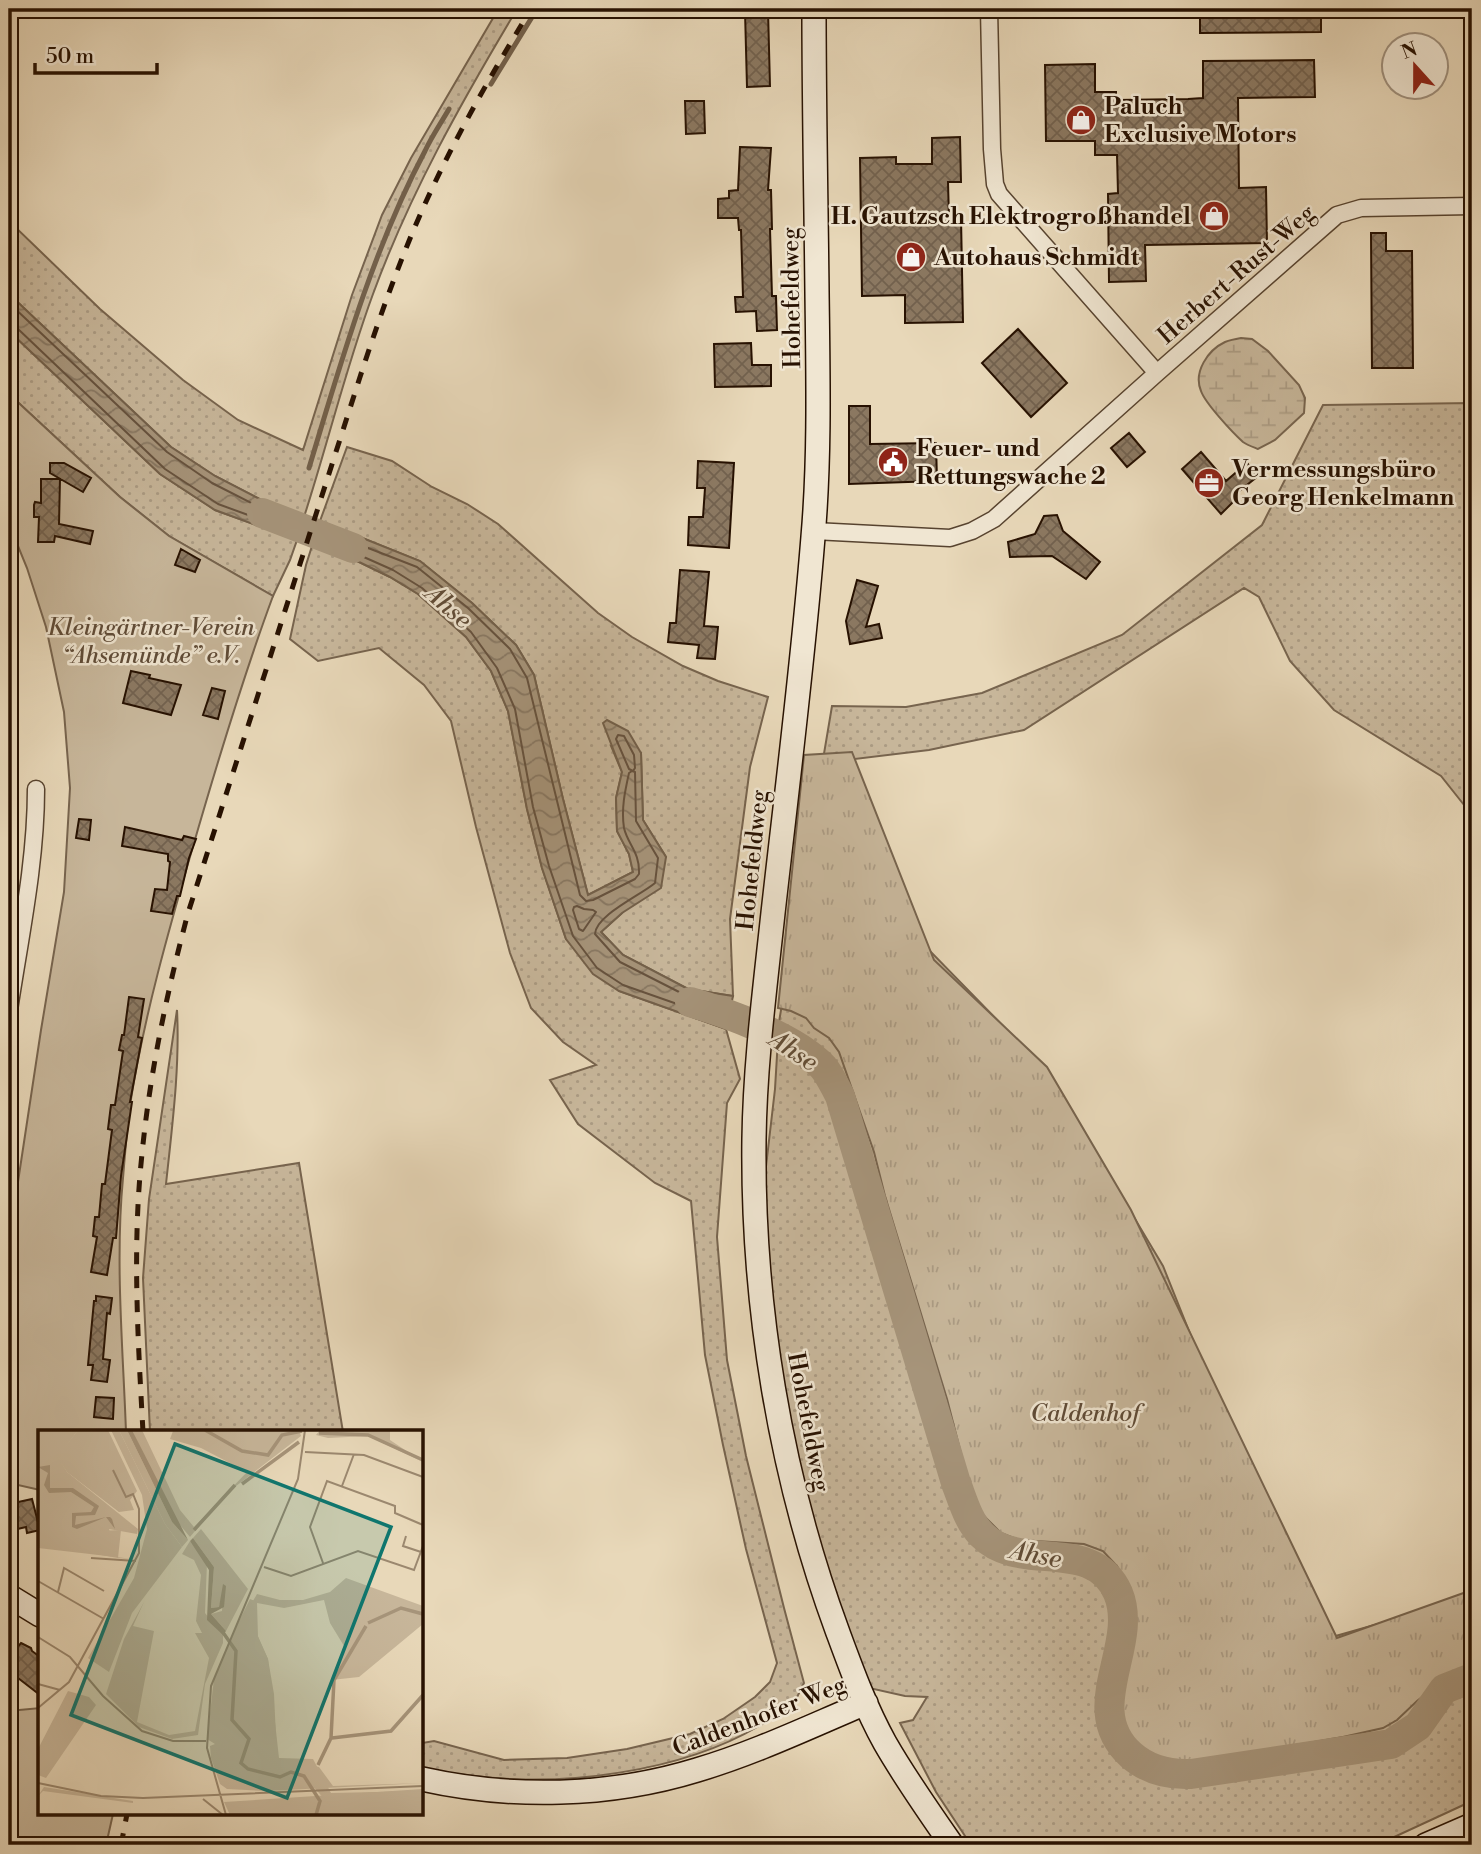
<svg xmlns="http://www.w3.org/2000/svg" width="1481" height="1854" font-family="'Libre Bodoni',serif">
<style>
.grass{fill:url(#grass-dots);stroke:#77644e;stroke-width:2}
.wetland{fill:url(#wetland-marsh);stroke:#77644e;stroke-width:2}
.park{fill:url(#park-tufts);stroke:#77644e;stroke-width:2}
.garden{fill:#c7b69a;stroke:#77644e;stroke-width:2}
.water{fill:url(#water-waves);stroke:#73604a;stroke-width:2}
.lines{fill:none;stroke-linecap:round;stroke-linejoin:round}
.shore{stroke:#66523e;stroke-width:2}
.stream{stroke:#73604a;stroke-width:5}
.river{stroke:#a6947a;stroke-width:30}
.building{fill:url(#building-cross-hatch);stroke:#271101;stroke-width:2}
.street-casing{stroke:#57432f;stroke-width:19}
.secondary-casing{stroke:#271101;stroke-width:26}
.street{stroke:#f0e6d2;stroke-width:16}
.secondary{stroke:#f0e6d2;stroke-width:23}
.rail{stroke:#271101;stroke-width:5;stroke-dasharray:12 12;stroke-linecap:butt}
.labels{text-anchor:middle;stroke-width:5;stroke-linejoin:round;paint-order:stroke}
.poi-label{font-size:24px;font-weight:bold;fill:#271101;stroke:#f0e6d2;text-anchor:start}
.street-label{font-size:24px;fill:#271101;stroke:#f0e6d2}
.park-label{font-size:24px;font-style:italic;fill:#5f4b37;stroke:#f0e6d2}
.water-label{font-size:26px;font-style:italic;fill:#604c37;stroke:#f0e6d2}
.inset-river{fill:none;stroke:#a6947a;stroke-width:3.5}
.inset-road{fill:none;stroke:#9b886f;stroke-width:2}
.view{fill:#0f766e;fill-opacity:0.15;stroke:#0f766e;stroke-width:3.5}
.inset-edge{fill:none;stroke:#271101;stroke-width:3.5}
</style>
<defs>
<pattern id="grass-dots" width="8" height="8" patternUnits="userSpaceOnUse" patternTransform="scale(1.75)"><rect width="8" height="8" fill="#c7b69a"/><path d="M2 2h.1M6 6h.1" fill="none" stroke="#ab9b83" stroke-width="1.8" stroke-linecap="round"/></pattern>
<pattern id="wetland-marsh" width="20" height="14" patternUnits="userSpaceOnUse" patternTransform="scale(1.75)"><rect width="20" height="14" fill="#c7b69a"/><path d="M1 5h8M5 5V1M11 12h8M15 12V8" fill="none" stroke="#ab9b83"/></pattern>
<pattern id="park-tufts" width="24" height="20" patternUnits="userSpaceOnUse" patternTransform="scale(1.75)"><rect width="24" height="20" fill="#c7b69a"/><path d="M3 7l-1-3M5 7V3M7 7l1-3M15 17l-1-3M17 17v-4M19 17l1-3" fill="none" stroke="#ab9b83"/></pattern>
<pattern id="water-waves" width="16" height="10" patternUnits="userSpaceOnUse" patternTransform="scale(1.75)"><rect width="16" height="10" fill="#a6947a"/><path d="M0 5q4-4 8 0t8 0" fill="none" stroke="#877762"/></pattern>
<pattern id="building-cross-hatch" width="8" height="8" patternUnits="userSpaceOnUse" patternTransform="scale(1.75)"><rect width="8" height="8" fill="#8b7861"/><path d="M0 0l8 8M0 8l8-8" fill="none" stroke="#72614e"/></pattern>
</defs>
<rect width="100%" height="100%" fill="#e8d8b9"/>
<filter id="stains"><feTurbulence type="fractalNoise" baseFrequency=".00286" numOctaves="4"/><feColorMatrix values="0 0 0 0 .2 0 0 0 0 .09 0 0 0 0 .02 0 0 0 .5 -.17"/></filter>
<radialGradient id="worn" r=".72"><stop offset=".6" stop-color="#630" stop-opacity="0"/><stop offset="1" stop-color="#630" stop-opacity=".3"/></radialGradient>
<!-- grass -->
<path class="grass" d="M 495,9 L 517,9 C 462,101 410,193 373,294 C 346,367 328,443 304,517 L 287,513 L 215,476 L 171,447 L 9,294 L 9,221 L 100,309 L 183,380 L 238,420 L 303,450 L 352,295 L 382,215 L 411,158 L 496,13 Z
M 9,331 L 160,474 L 215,510 L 297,540 L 290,560 L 273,596 L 169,536 L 120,497 L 9,394 Z
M 1472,403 L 1472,815 L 1441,776 L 1334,710 L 1290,661 L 1259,597 L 1244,588 L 1024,730 L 929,750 L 846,760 L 926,947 L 1046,1070 L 1163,1266 L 1229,1431 L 1325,1639 L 1438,1607 L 1472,1602 L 1472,1801 L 1377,1845 L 971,1845 L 936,1792 L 900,1723 L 913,1720 L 927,1697 L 905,1696 L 869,1688 L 838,1609 L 797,1473 L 768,1311 L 765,1175 L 775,1089 L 779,1022 L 832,706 L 906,707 L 982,693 L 1122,635 L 1262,525 L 1323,405 Z
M 347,447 L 392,461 L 432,487 L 467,504 L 498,524 L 598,613 L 632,637 L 683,666 L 718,681 L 768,697 L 750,767 L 730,919 L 733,996 L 688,989 L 623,955 L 601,932 L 622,913 L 666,857 L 643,820 L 641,753 L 611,746 L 622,772 L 616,798 L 617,831 L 629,854 L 633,872 L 588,895 L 563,799 L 534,675 L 516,645 L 472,603 L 420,561 L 320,521 Z
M 312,546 L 355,560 L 390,577 L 418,594 L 466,637 L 491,671 L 508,711 L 527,809 L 542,868 L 566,939 L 619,991 L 726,1029 L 740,1079 L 727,1103 L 717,1237 L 727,1360 L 746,1456 L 784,1608 L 804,1683 C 800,1690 797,1700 791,1706 C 784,1714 769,1720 759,1726 C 681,1772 564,1787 474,1776 C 457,1774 439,1773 422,1768 L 422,1743 L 434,1741 L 504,1760 L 567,1758 L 627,1749 L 690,1734 L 723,1719 L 755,1697 L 770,1682 L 777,1663 L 746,1549 L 723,1445 L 705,1355 L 691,1201 L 655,1183 L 578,1124 L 550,1080 L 596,1065 L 563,1042 L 531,1008 L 510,953 L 476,827 L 451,721 L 424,685 L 379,648 L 318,661 L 290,639 L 306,565 Z
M 177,1010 C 180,1068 172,1127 166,1184 L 299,1163 L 343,1432 L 150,1432 L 143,1278 L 149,1199 Z"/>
<!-- wetland -->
<path class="wetland" d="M 1241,338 L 1252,339 L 1268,351 L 1299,385 L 1305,398 L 1304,413 L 1275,440 L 1258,449 C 1253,447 1247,445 1243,442 C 1233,433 1205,403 1201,391 C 1193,372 1208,350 1225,342 C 1230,340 1235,339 1241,338 Z"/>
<!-- park -->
<path class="park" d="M 852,752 L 934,960 L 1047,1067 L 1131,1210 L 1337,1638 L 1472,1590 L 1472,1667 L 1445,1679 L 1417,1701 L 1397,1720 L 1383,1728 L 1343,1737 L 1196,1762 L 1173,1763 L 1153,1757 L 1135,1745 L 1121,1718 L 1119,1690 L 1128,1657 L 1134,1620 L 1128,1586 L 1117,1566 L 1103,1551 L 1084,1544 L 1019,1540 L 1001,1533 L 981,1513 L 965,1469 L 947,1399 L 885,1196 L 874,1152 L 839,1052 L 829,1038 L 814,1028 L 806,1018 L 791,1011 L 778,1008 L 804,755 Z"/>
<!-- garden -->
<path class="garden" d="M 9,394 L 120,497 L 169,536 L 273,596 C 243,677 218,760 194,843 C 169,929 144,1016 130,1105 C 127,1129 125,1154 123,1178 C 115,1262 123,1348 126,1432 L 40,1432 L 40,1490 L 9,1483 L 9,1241 L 41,1030 L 64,892 L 70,788 L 64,712 L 46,627 L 27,568 L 9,524 Z
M 40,1708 L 40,1814 L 113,1814 L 106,1845 L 9,1845 L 9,1711 Z"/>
<!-- water -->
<path class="water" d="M 9,294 L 171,447 L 215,476 L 287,513 L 304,517 L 297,540 L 215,510 L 160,474 L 9,331 Z
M 320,521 L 420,561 L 472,603 L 516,645 L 534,675 L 563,799 L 588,895 L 633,872 L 629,854 L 617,831 L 616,798 L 622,772 L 603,723 L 607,720 L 628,731 L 641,753 L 643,820 L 666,857 L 661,888 L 622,913 L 601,932 L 623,955 L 688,989 L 733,996 L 726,1029 L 619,991 L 593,974 L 566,939 L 542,868 L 527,809 L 508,711 L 491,671 L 466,637 L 418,594 L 390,577 L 355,560 L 312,546 Z"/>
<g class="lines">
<!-- shore -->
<path class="shore" d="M 9,303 L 167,452 L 212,483 L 283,519 L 292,521 L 294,524 L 293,528 L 289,530 L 218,504 L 165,469 L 17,328 L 9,326
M 327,532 L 417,567 L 468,608 L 510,649 L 527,678 L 580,895 L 586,901 L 593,900 L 635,879 L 639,874 C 640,852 628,845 624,828 C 621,809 625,791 629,773 L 632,771 L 635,772 L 636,821 L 658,858 L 655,883 C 641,895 596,915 595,934 L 620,962 L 685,995 L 723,1002 L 724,1005 L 721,1018 L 717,1018 L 623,985 L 597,968 L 573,936 L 549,866 L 533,807 L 515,709 L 497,668 L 471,632 L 422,588 L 393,570 L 357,554 L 323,543 L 322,540 L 323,534 Z
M 618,735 L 624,736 L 634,755 L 635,768 L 633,771 L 629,769 L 616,739 Z
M 577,906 L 584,909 L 593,910 L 596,912 L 583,931 L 579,929 L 573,910 L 574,907 Z"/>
<!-- stream -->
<path class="stream" d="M 491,84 L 537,9
M 309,468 C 341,362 373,249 425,151 C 432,136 441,123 449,109"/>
<!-- river -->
<path class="river" d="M 262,513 L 353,548
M 690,1002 C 728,1013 796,1038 823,1067 C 830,1075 835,1087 840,1096 L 956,1483 C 963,1501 968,1521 982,1535 C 1020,1574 1093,1535 1118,1593 C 1140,1646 1079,1708 1131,1755 C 1148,1770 1168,1775 1191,1774 L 1391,1744 L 1418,1726 L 1444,1689 L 1472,1678"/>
</g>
<!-- building -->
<path class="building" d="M 1321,9 L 1321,32 L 1200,33 L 1200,10 Z
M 768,10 L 770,86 L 747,87 L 745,11 Z
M 1314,60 L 1315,97 L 1238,98 L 1239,188 L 1266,187 L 1267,243 L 1145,245 L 1146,281 L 1109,282 L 1108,194 L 1118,193 L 1117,155 L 1095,155 L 1095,141 L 1046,141 L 1045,65 L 1095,64 L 1095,92 L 1116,92 L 1116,100 L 1188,99 L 1203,98 L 1203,61 Z
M 685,101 L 704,101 L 705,133 L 686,134 Z
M 960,137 L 961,182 L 948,182 L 949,218 L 961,218 L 963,322 L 905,323 L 905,295 L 862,296 L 860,158 L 896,157 L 896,164 L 932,164 L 932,138 Z
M 740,147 L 771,148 L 768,190 L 771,190 L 772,229 L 770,229 L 772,296 L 776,296 L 777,330 L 757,331 L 756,311 L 736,312 L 735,297 L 743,297 L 741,230 L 739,230 L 738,218 L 718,218 L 718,199 L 729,198 L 729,191 L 738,190 Z
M 1371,233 L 1386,233 L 1386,251 L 1412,251 L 1413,368 L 1372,368 Z
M 1018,329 L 1067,383 L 1031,417 L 982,363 Z
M 751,343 L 752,365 L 771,365 L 771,386 L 715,387 L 714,344 Z
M 849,406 L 870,406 L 870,444 L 936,443 L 937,481 L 849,484 Z
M 1129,433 L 1145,452 L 1127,467 L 1111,448 Z
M 1201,452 L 1226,481 L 1247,463 L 1258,476 L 1237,493 L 1239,496 L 1221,514 L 1182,469 Z
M 698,461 L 734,463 L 729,548 L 688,545 L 689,517 L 703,517 L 705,488 L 697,488 Z
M 50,463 L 64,463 L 91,478 L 83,492 L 50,473 Z
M 41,479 L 60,479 L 59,524 L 93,531 L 90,544 L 55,536 L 54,542 L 38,542 L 39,517 L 34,517 L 34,505 L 35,502 L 41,503 Z
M 1057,515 L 1063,531 L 1100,562 L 1086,579 L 1052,556 L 1010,557 L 1008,542 L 1035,534 L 1044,516 Z
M 181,549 L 200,560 L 195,572 L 175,565 Z
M 680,570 L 709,572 L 704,626 L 718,627 L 715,659 L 697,658 L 699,645 L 668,642 L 670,623 L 676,623 Z
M 857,580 L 878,586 L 866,627 L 879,624 L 882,638 L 850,644 L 846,621 Z
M 131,671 L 150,675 L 149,678 L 181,685 L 171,715 L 123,703 Z
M 212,688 L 225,691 L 218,719 L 203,715 Z
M 79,819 L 91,820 L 89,840 L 76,838 Z
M 125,827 L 182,840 L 184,836 L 196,839 L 189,858 L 180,896 L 177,896 L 172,914 L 151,911 L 155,889 L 167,890 L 170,862 L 168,861 L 168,854 L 122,846 Z
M 129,997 L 144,999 L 138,1037 L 142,1038 L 130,1102 L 132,1102 L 121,1176 L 116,1238 L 113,1238 L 107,1275 L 91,1272 L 97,1237 L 93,1236 L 95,1217 L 99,1217 L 102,1184 L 105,1184 L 112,1130 L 108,1129 L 111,1105 L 115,1105 L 123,1051 L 119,1050 L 122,1035 L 124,1035 Z
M 96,1296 L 112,1298 L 110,1314 L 107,1313 L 103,1359 L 110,1360 L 107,1382 L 91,1380 L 93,1365 L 88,1365 L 94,1301 L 96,1301 Z
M 96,1397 L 114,1398 L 113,1419 L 94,1417 Z
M 32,1499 L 40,1530 L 27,1533 L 26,1527 L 9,1531 L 9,1504 Z
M 21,1643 L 31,1648 L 32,1651 L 40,1657 L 40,1695 L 9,1671 L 9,1657 Z"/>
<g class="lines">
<!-- street casing -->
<g class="street-casing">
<path id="street" d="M 989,9 L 992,149 L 995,184 L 999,194 L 1157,373
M 814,531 L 950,538 L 972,531 L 994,519 L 1157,373 L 1337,215 L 1361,208 L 1472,206
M 9,1010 C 20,937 36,863 36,789"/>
</g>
<!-- secondary casing -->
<g class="secondary-casing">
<path id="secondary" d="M 814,9 C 814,103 816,198 817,292 C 818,374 820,456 813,537 C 803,663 787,788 773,913 C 765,988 755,1064 754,1139 C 752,1304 780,1475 837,1630 C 851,1668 865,1707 885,1743 C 905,1778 929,1812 952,1845
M 9,1596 L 40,1615
M 422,1779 C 512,1799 609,1797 697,1770 C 755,1753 811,1726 866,1703
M 1426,1845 L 1472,1825"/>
</g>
<!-- street -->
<use href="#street" class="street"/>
<!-- secondary -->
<use href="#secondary" class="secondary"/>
<!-- rail -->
<path class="rail" d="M 143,1432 C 138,1340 132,1247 142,1154 C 150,1072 167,992 188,913 L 360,377 C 375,331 391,285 409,241 C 442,160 486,83 531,9
M 121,1845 L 127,1814"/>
</g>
<!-- icons -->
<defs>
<g id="shop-disc" transform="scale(1.575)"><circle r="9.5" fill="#8f2418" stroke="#f0e6d2"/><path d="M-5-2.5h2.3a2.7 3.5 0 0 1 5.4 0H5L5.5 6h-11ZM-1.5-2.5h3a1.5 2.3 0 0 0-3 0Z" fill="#fff"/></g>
<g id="civic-disc" transform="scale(1.575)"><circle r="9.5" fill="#8f2418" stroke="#f0e6d2"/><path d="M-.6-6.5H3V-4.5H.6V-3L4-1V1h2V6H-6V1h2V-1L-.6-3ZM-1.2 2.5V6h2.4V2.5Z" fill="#fff"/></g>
<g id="office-disc" transform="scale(1.575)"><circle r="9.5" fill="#8f2418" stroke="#f0e6d2"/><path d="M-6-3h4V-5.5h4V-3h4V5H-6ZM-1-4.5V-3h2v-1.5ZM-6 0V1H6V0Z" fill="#fff"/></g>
</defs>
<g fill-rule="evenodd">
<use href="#shop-disc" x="1081" y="120"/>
<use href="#shop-disc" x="1214" y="216"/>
<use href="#shop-disc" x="911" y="257"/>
<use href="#civic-disc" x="893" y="462"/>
<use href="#office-disc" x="1209" y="483"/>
</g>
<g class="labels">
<!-- poi labels -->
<g class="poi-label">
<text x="1104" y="114">Paluch<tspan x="1104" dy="28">Exclusive Motors</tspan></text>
<text x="1191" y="224" text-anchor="end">H. Gautzsch Elektrogroßhandel</text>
<text x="934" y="265">Autohaus Schmidt</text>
<text x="916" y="456">Feuer- und<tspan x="916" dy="28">Rettungswache 2</tspan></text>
<text x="1232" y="477">Vermessungsbüro<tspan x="1232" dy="28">Georg Henkelmann</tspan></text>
</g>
<!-- street labels -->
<g class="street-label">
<text transform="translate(1236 274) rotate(-41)" y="8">Herbert-Rust-Weg</text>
<text transform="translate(791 298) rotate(-91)" y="8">Hohefeldweg</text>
<text transform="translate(752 860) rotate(-84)" y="8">Hohefeldweg</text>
<text transform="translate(809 1422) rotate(79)" y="8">Hohefeldweg</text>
<text transform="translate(759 1716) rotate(-21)" y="8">Caldenhofer Weg</text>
</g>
<!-- park labels -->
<g class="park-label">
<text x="151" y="635">Kleingärtner-Verein<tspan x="151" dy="28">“Ahsemünde” e.V.</tspan></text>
<text x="1085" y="1421">Caldenhof</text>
</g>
<!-- water labels -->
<g class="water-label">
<text transform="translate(449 606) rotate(41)" y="9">Ahse</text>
<text transform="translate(794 1050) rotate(33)" y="9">Ahse</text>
<text transform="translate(1036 1554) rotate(11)" y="9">Ahse</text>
</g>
</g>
<!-- overview -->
<g transform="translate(38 1430)">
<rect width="385" height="385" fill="#e8d8b9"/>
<path d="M 0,0 L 40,0 L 20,27 L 29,42 L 100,99 L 95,129 L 0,118 ZM 71,99 L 99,104 L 95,129 L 80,128 ZM 81,0 L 89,0 L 134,92 L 150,110 L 144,117 L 127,94 ZM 94,0 L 104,0 L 142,80 L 156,97 L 209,42 L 163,18 L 132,9 L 135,1 L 261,0 L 263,6 L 189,63 L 152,107 L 137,89 ZM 282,0 L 352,0 L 352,10 L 385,32 L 330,6 L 290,8 L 278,5 ZM 163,99 L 210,159 L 188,201 L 173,184 L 184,181 L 185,162 L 181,177 L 173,178 L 176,137 L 155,108 ZM 152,111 L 169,133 L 167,183 L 185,205 L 185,213 L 167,254 L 160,305 L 134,309 L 101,297 L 68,264 L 86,209 L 106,172 L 95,196 L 116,201 L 99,292 L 131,305 L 157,301 L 171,228 L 157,203 L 164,203 L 158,191 L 163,145 L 156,130 L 144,124 ZM 308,148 L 385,176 L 385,194 L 321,247 L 293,250 L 306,216 L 292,193 L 286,170 L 246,178 L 219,173 L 219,204 L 230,229 L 236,264 L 239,328 L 281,337 L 295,356 L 385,353 L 228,361 L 189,359 L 182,354 L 173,328 L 172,316 L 177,314 L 169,309 L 176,249 L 194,207 L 219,164 L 242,170 L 265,170 L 292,162 ZM 6,357 L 95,371 L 95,373 L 5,361 L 0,366 ZM 385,359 L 385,376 L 315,385 L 192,385 L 186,372 Z" fill="#c7b69a" fill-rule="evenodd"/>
<path d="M 212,169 L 219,172 L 220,207 L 230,229 L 241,328 L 275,329 L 293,363 L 385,361 L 385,385 L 300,385 L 262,341 L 242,344 L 207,335 L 204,328 L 213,309 L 196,290 L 201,215 L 194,205 Z" fill="#c7b69a"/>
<path d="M 40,0 L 70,0 L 99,61 L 92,70 L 96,80 L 81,82 L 29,42 L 19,27 ZM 73,0 L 81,0 L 127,94 L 144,117 L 94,183 L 71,242 L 50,228 L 96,148 L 109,99 L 104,65 ZM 83,100 L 80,128 L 35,120 L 39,102 ZM 30,261 L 51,267 L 58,275 L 8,348 L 0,345 L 0,319 Z" fill="#c7b69a"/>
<path d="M 89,0 L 94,0 L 150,110 L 134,92 ZM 12,35 L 12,58 L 35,58 L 61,76 L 57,85 L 38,86 L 37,95 L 68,87 L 72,87 L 74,89 L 77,99 L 68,87 L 39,99 L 34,97 L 34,83 L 53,82 L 56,77 L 33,62 L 11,63 L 6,55 L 10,43 L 0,37 ZM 155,108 L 176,137 L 173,178 L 181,177 L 185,154 L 188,156 L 186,177 L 173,184 L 188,201 L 185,205 L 169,190 L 171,140 L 152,111 Z" fill="#a6947a"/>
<path class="inset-river" d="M 167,0 L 204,21 L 230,25 L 244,5 L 264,1M 281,3 L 330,5 L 385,30M 204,54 L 261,12M 156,100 L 197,55M 330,193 L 363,178 L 385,184M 184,201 L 198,221 L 194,290 L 211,309 L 203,333 L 210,339 L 242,347 L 253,342 L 266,346 L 282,371 L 278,385M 294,308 L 353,301 L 385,265M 280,335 L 293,308 L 296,250 L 328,196"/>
<path class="inset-road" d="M 267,22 L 326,25 L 385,47M 304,56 L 316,24M 368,106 L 365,116 L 383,122M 53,128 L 98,131M 285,133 L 272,97 L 289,51 L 357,76 L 357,83 L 385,95M 226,137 L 253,146 L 320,121 L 376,140 L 385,116M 0,151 L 66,189M 20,162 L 26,138 L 66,161M 0,207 L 32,227 L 65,266 L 104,301 L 135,311 L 168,311M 0,254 L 22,260M 0,278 L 31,252 L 101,123 L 101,79 L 95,64 L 88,67 L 75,40M 0,353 L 63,366 L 105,368 L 385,356M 165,369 L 185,385M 188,385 L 169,318 L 173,256 L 260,49 L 267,0"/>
<path class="view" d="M 137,14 L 353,97 L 249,368 L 33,285 Z"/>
<rect width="385" height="385" class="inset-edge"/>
</g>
<!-- margin -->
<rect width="1481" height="1854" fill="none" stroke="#e8d8b9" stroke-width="35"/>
<rect x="10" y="10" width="1460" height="1833" fill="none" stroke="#271101" stroke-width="3.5"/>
<rect x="18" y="18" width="1446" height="1819" fill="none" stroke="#271101" stroke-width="2"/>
<!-- north arrow -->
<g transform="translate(1415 66) rotate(339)"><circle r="33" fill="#f0e6d2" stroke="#a0917e" stroke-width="2"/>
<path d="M0-5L12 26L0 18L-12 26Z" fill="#8f2418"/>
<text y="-10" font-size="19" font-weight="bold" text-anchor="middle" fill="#271101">N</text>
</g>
<!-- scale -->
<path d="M35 63v10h122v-10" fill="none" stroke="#271101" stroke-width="3.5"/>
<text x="46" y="63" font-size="21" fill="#271101" stroke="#f0e6d2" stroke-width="5" paint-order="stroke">50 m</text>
<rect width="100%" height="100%" filter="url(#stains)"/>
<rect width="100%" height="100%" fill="url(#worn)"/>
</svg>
